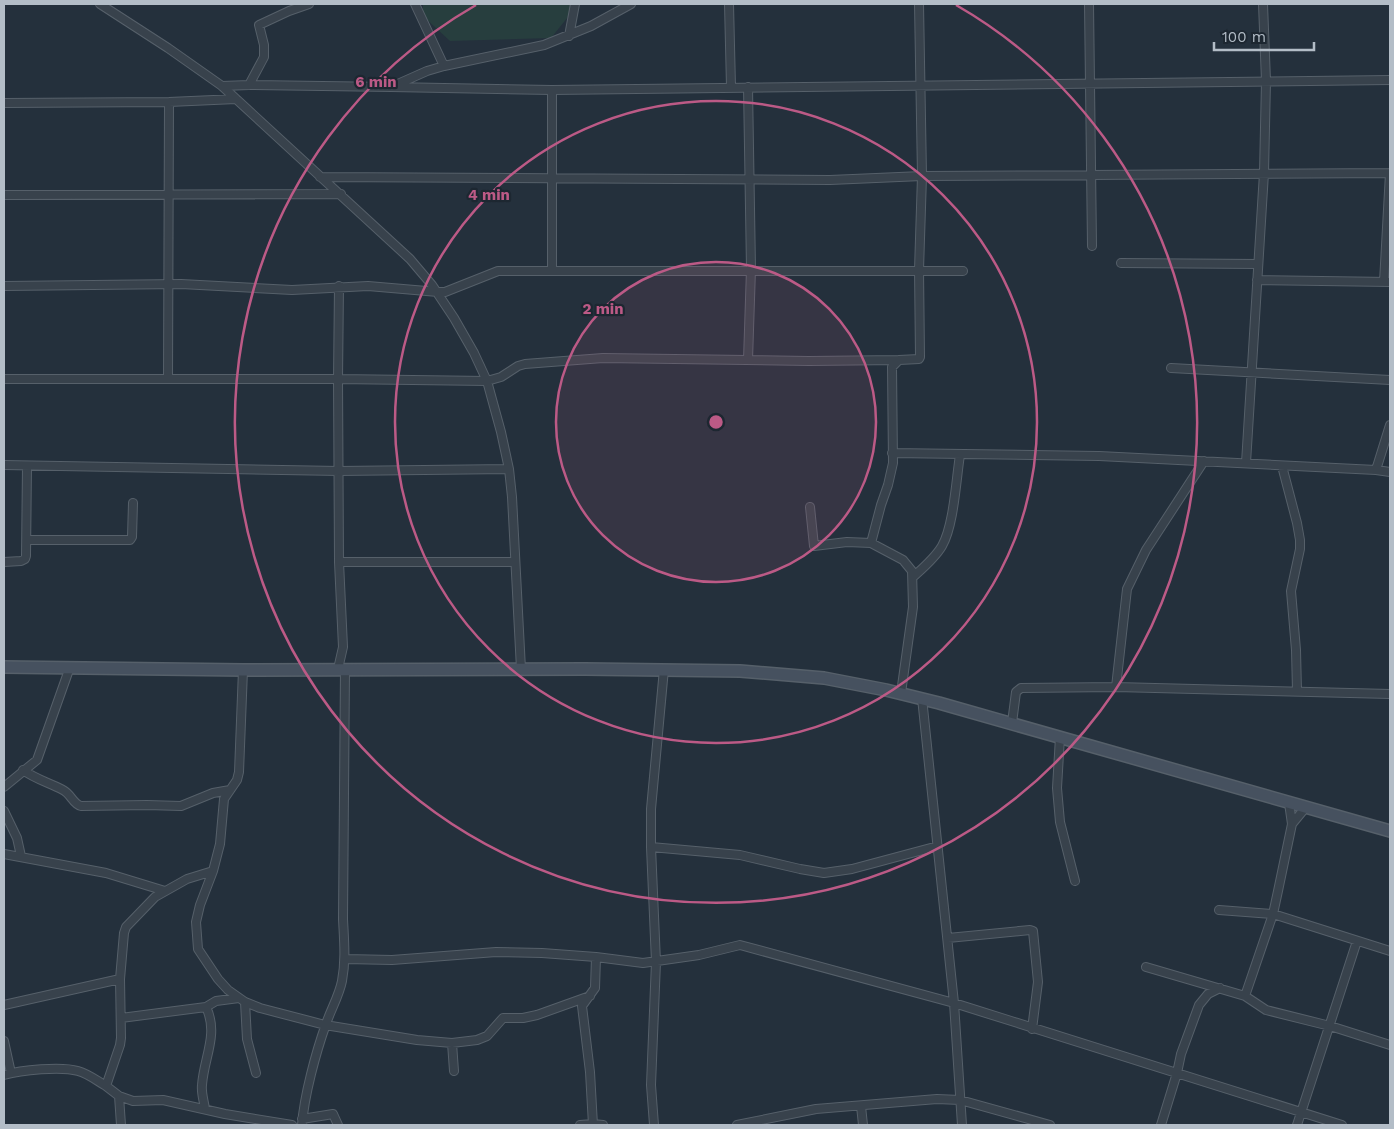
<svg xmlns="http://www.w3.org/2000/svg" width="1394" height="1129" font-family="'Work Sans',sans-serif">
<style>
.green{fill:#273e3e}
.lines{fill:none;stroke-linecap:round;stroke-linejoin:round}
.minor-casing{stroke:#56606a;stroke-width:10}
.secondary-casing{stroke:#56606a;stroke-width:14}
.minor{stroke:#38424c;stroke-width:8}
.secondary{stroke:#46515f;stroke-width:11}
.ring{fill:none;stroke:#bc5a86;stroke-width:2.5}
.centre{fill:#bc5a86;stroke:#1d2731;stroke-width:2.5}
.ring-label{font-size:15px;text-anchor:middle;font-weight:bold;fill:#bc5a86;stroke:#1d2731;stroke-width:4.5;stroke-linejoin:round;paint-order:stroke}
</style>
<rect width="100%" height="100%" fill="#24303c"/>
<!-- green -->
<path class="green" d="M 423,4 L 572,4 L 572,12 L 551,38 L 450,41 L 423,16 Z"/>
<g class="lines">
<!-- minor casing -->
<g class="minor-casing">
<path id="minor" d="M 100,4 L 168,48 L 222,86 L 410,259 L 432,285 L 454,318 L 474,353 L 487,381 L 501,432 L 509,469 L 512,497 L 521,669
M 415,4 L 444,66
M 729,4 L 731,87
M 1089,4 L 1092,246
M 569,36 L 575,4
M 249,85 L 264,57 L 264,45 L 259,25 L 289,11 L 309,4
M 222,86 L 249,85 L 391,87 L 427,71 L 444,66 L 544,45 L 591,26 L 631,4
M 391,87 L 552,90 L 1390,80
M 552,90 L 552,270
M 4,103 L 169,102 L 236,99
M 320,177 L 830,180 L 922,176 L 1390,173
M 4,195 L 341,194
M 1121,263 L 1258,264
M 1257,280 L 1390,282
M 1384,282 L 1390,173
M 4,286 L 181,284 L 292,290 L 368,286 L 438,292 L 445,292 L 498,271 L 963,271
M 339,286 L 338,379 L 339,562 L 515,562
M 748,360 L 751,269 L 748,87
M 1171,368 L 1390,380
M 4,379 L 338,379 L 487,381 L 501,377 L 518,366 L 525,364 L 603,358 L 809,361 L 899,360
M 168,379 L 169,102
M 892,453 L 1099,456 L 1376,470 L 1390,472
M 1246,463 L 1264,173 L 1266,81 L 1263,4
M 4,465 L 339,471 L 509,469
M 1282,466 L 1297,523 L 1300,540 L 1300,549 L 1291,591 L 1296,650 L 1297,691
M 1376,470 L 1390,425
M 810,507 L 814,546 L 847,542 L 871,543 L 903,560 L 912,571 L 913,607 L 901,693
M 27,540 L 130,540 L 132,537 L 133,503
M 871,543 L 881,505 L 888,485 L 893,463 L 892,367 L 899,360 L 919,359 L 920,357 L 919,270 L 922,176 L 919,4
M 4,562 L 21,561 L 25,559 L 26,556 L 27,466
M 913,577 C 923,568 935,558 942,546 C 954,525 956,480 960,455
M 338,669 L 343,647 L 339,562
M 1116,687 L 1127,589 L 1146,550 L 1204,461
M 922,698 L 954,1003 L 962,1125
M 1012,723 L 1016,692 L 1021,688 L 1116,687 L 1390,694
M 1060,737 L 1057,788 L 1060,822 L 1075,881
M 23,770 C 35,779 50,783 63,790 C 71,794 73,804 81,806 L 147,805 L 181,806 L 213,793 L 230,790
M 4,787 L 37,760 L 70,667
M 4,811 L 17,838 L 21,856
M 1292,824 L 1306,807
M 651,847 L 740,855 L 800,869 L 824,873 L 852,869 L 938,846
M 4,854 L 106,873 L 165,891
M 213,871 L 200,905 L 196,922 L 198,949 L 218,979 L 228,990 L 245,1002 L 260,1008 L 325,1025 L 417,1040 L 452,1043 L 477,1040 L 487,1036 L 503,1018 L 523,1018 L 537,1015 L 590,996
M 1219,910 L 1273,914 L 1390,951
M 948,938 L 1030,930 L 1033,931 L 1038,982 L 1032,1029
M 346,959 L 392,960 L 496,952 L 542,953 L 596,957 L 643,963 L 699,955 L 740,945 L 954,1003 L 1342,1125
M 1146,967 L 1245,996 L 1266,1010 L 1330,1026 L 1390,1045
M 1245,996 L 1273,914 L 1278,891 L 1292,824 L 1289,803
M 245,1002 L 247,1039 L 256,1073
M 4,1005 L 120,979
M 121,1018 L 206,1007 L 216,1001 L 239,998
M 4,1041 L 11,1073
M 452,1043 L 454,1071
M 4,1075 C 21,1070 61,1066 78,1071 C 89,1074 97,1081 106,1086
M 119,1096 L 133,1101 L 163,1100 L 225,1114 L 292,1125
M 861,1106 L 863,1125
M 205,1109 C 204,1101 201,1093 202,1085 C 204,1057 219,1034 206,1007
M 302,1119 L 333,1114 L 338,1125
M 121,1125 L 119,1096 L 106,1086 L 120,1045 L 121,1038 L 120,979 L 124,933 L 126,927 L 155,897 L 187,879 L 213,871 L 220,844 L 224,799 L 237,780 L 239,772 L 243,670
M 302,1125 C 304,1096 316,1052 326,1024 C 331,1009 339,996 342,981 C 346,960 344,940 343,919 L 345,669
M 580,1125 L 593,1124 L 603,1125
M 593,1125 L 590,1072 L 582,1006 L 595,988 L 596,957
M 654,1125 L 651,1085 L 656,962 L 651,847 L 651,809 L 664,669
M 737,1125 L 816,1109 L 937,1099 L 960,1100 L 1050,1125
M 1161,1125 L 1177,1073 L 1181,1054 L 1199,1005 L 1208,994 L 1220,988
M 1297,1125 L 1357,941"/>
</g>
<!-- secondary casing -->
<g class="secondary-casing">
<path id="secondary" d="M 4,667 L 243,670 L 585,669 L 740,671 L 824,678 L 886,690 L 939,703 L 1390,831"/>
</g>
<!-- minor -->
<use href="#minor" class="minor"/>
<!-- secondary -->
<use href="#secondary" class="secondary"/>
</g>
<!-- distance rings -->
<circle cx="716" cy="422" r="160" fill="#bc5a86" fill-opacity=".12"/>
<g class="ring">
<circle cx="716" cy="422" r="160"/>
<circle cx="716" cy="422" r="321"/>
<path d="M956 5A481 481 0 1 1 476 5"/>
</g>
<circle cx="716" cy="422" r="8" class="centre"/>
<g class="ring-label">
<text x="376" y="87">6 min</text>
<text x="489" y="200">4 min</text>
<text x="603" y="314">2 min</text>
</g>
<!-- border -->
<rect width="1394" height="1129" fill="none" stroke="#b3bdc7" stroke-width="10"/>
<!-- scale -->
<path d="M1214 42v8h100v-8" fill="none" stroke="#b3bdc7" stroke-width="2.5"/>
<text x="1222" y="42" font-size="15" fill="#b3bdc7" stroke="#1d2731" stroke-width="4" paint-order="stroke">100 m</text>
</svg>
